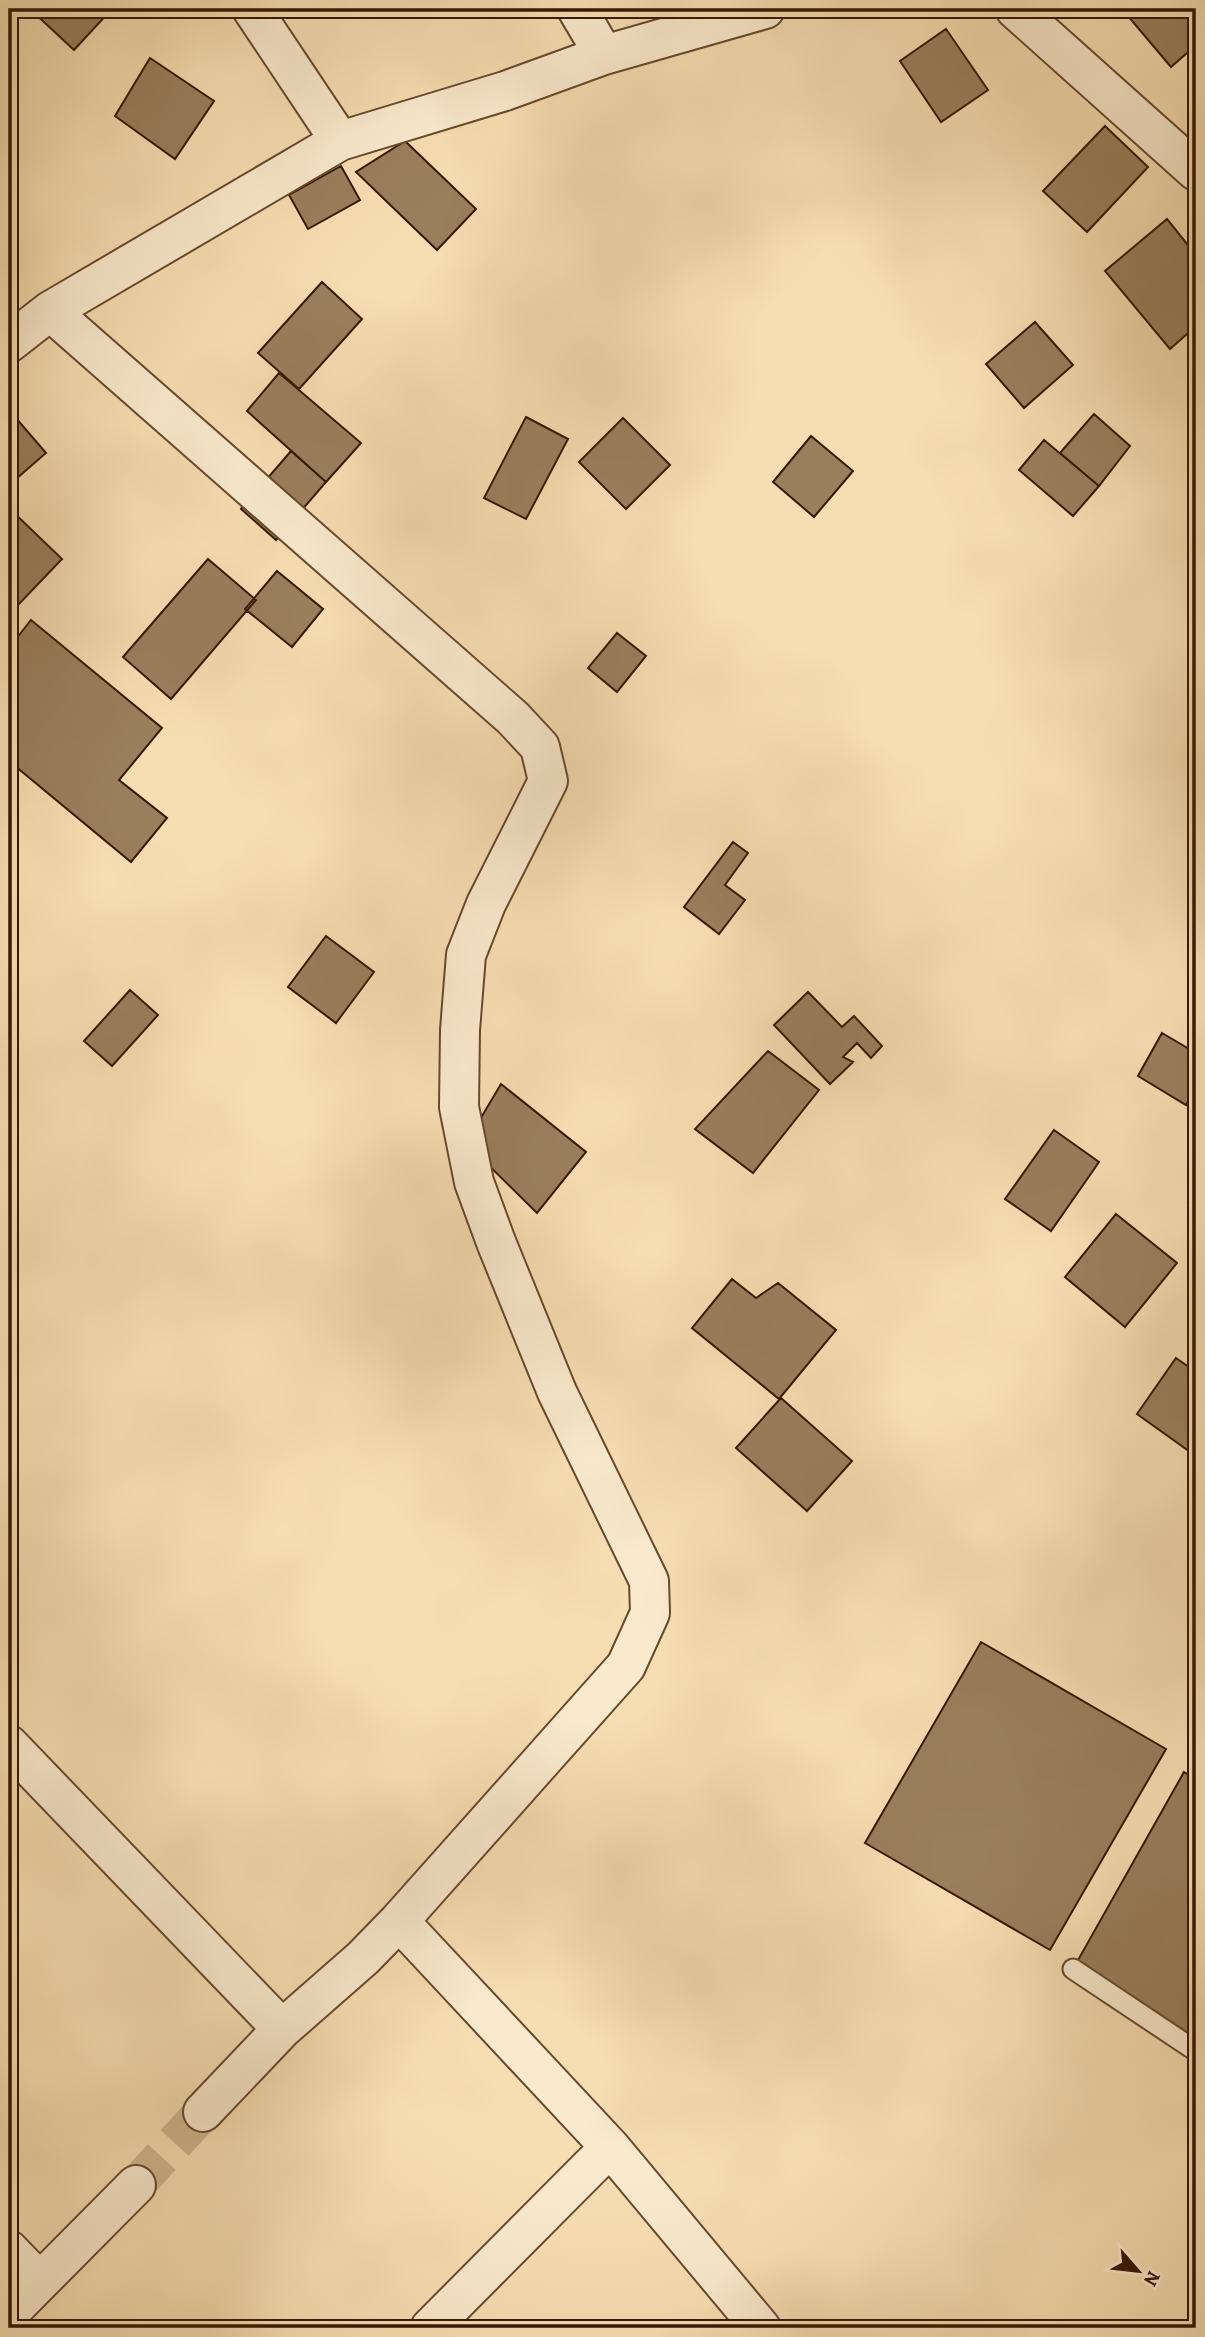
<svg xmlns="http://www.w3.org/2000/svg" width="1205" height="2337" font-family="Alegreya,serif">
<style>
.building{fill:#9a7f5d;stroke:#361801;stroke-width:2}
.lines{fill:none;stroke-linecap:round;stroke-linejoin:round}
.street-tunnel{stroke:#d0b68f;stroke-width:38;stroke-dasharray:38 19;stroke-linecap:butt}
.lane-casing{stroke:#664a2d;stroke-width:23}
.street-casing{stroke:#664a2d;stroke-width:42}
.lane{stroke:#faeacd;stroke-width:19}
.street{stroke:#faeacd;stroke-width:38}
</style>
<rect width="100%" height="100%" fill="#f7deb2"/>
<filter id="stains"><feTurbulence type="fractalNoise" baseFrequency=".00286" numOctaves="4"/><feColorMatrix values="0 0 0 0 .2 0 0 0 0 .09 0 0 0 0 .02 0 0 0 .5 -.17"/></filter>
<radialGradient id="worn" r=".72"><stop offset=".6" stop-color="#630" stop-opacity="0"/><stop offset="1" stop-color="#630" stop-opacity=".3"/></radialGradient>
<!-- building -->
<path class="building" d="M 30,9 L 108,9 L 110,11 L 74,50 Z
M 1122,9 L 1183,9 L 1191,18 L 1196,14 L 1196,45 L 1171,67 Z
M 946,29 L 988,90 L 941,122 L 900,61 Z
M 150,58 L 214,101 L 175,159 L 115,116 Z
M 1105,126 L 1148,167 L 1087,232 L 1043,191 Z
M 405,141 L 476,209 L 437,250 L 356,172 Z
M 341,166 L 360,200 L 308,229 L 289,195 Z
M 1167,219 L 1196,255 L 1196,326 L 1170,349 L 1105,271 Z
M 322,282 L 362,319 L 299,389 L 258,353 Z
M 1035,322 L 1073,365 L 1024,408 L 986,364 Z
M 279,373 L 361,443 L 326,482 L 247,411 Z
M 9,410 L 46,453 L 9,485 Z
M 1094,414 L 1130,446 L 1099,486 L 1060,453 Z
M 526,417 L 568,439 L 526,519 L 484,498 Z
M 623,418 L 670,465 L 626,509 L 579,462 Z
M 811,436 L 853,471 L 814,517 L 773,482 Z
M 1044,440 L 1099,486 L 1073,516 L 1019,470 Z
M 291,451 L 326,482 L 276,540 L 241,509 Z
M 9,508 L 62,559 L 18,605 L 9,595 Z
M 208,559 L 256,600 L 171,699 L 123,657 Z
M 277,571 L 323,609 L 292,647 L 245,609 Z
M 9,595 L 18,605 L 9,614 Z
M 31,620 L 162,728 L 119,780 L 167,818 L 131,862 L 9,761 L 9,648 Z
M 617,633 L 646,656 L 617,692 L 588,668 Z
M 733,842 L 748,853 L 725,885 L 745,900 L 719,934 L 684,907 Z
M 326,936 L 374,972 L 336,1023 L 288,987 Z
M 130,990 L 158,1015 L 112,1066 L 84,1041 Z
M 808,992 L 842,1027 L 854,1016 L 882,1046 L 871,1058 L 857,1043 L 843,1057 L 853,1062 L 830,1084 L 774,1025 Z
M 1162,1033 L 1196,1053 L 1196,1087 L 1186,1105 L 1138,1076 Z
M 768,1051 L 819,1090 L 753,1173 L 695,1129 Z
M 501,1084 L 586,1152 L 537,1213 L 466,1143 Z
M 1054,1130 L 1099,1162 L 1051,1231 L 1005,1199 Z
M 1196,1189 L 1196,1208 L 1188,1202 Z
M 1116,1214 L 1177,1263 L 1125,1327 L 1065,1277 Z
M 732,1279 L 756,1298 L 778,1283 L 836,1330 L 779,1399 L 692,1328 Z
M 1176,1358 L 1196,1372 L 1196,1449 L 1193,1454 L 1137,1414 Z
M 781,1398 L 852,1461 L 807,1511 L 736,1448 Z
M 981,1642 L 1166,1749 L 1050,1950 L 865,1843 Z
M 1184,1772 L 1196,1779 L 1196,2027 L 1191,2035 L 1073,1969 Z"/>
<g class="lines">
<!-- street-tunnel -->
<path class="street-tunnel" d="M 136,2185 L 203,2112"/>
<!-- lane casing -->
<g class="lane-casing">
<path id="lane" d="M 1073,1969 L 1196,2051"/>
</g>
<!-- street casing -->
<g class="street-casing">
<path id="street" d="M 252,9 L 340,141
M 577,9 L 604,55
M 1015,9 L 1196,171
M 50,311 L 513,718 L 540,747 L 548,781 L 486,904 L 466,955 L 460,1030 L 459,1107 L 474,1182 L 496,1242 L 557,1392 L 649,1581 L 650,1613 L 626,1666 L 399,1921 L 363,1958 L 282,2029 L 203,2112
M 9,343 L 50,311 L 340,141 L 505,91 L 604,55 L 765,9
M 9,1745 L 282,2029
M 399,1921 L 610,2147 L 761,2328
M 9,2250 L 39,2281
M 9,2313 L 136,2185
M 430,2328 L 610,2147"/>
</g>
<!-- lane -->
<use href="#lane" class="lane"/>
<!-- street -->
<use href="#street" class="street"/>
</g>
<!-- margin -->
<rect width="1205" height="2337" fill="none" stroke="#f7deb2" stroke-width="35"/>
<rect x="10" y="10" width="1184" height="2316" fill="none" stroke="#361801" stroke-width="3.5"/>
<rect x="18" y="18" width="1170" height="2302" fill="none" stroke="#361801" stroke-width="2"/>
<!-- north arrow -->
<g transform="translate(1138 2271) rotate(118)" stroke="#faeacd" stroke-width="5" paint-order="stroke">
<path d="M0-5L12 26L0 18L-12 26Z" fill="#361801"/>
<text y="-10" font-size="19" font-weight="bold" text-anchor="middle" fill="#361801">N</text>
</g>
<rect width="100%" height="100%" filter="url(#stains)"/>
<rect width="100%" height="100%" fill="url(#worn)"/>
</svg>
